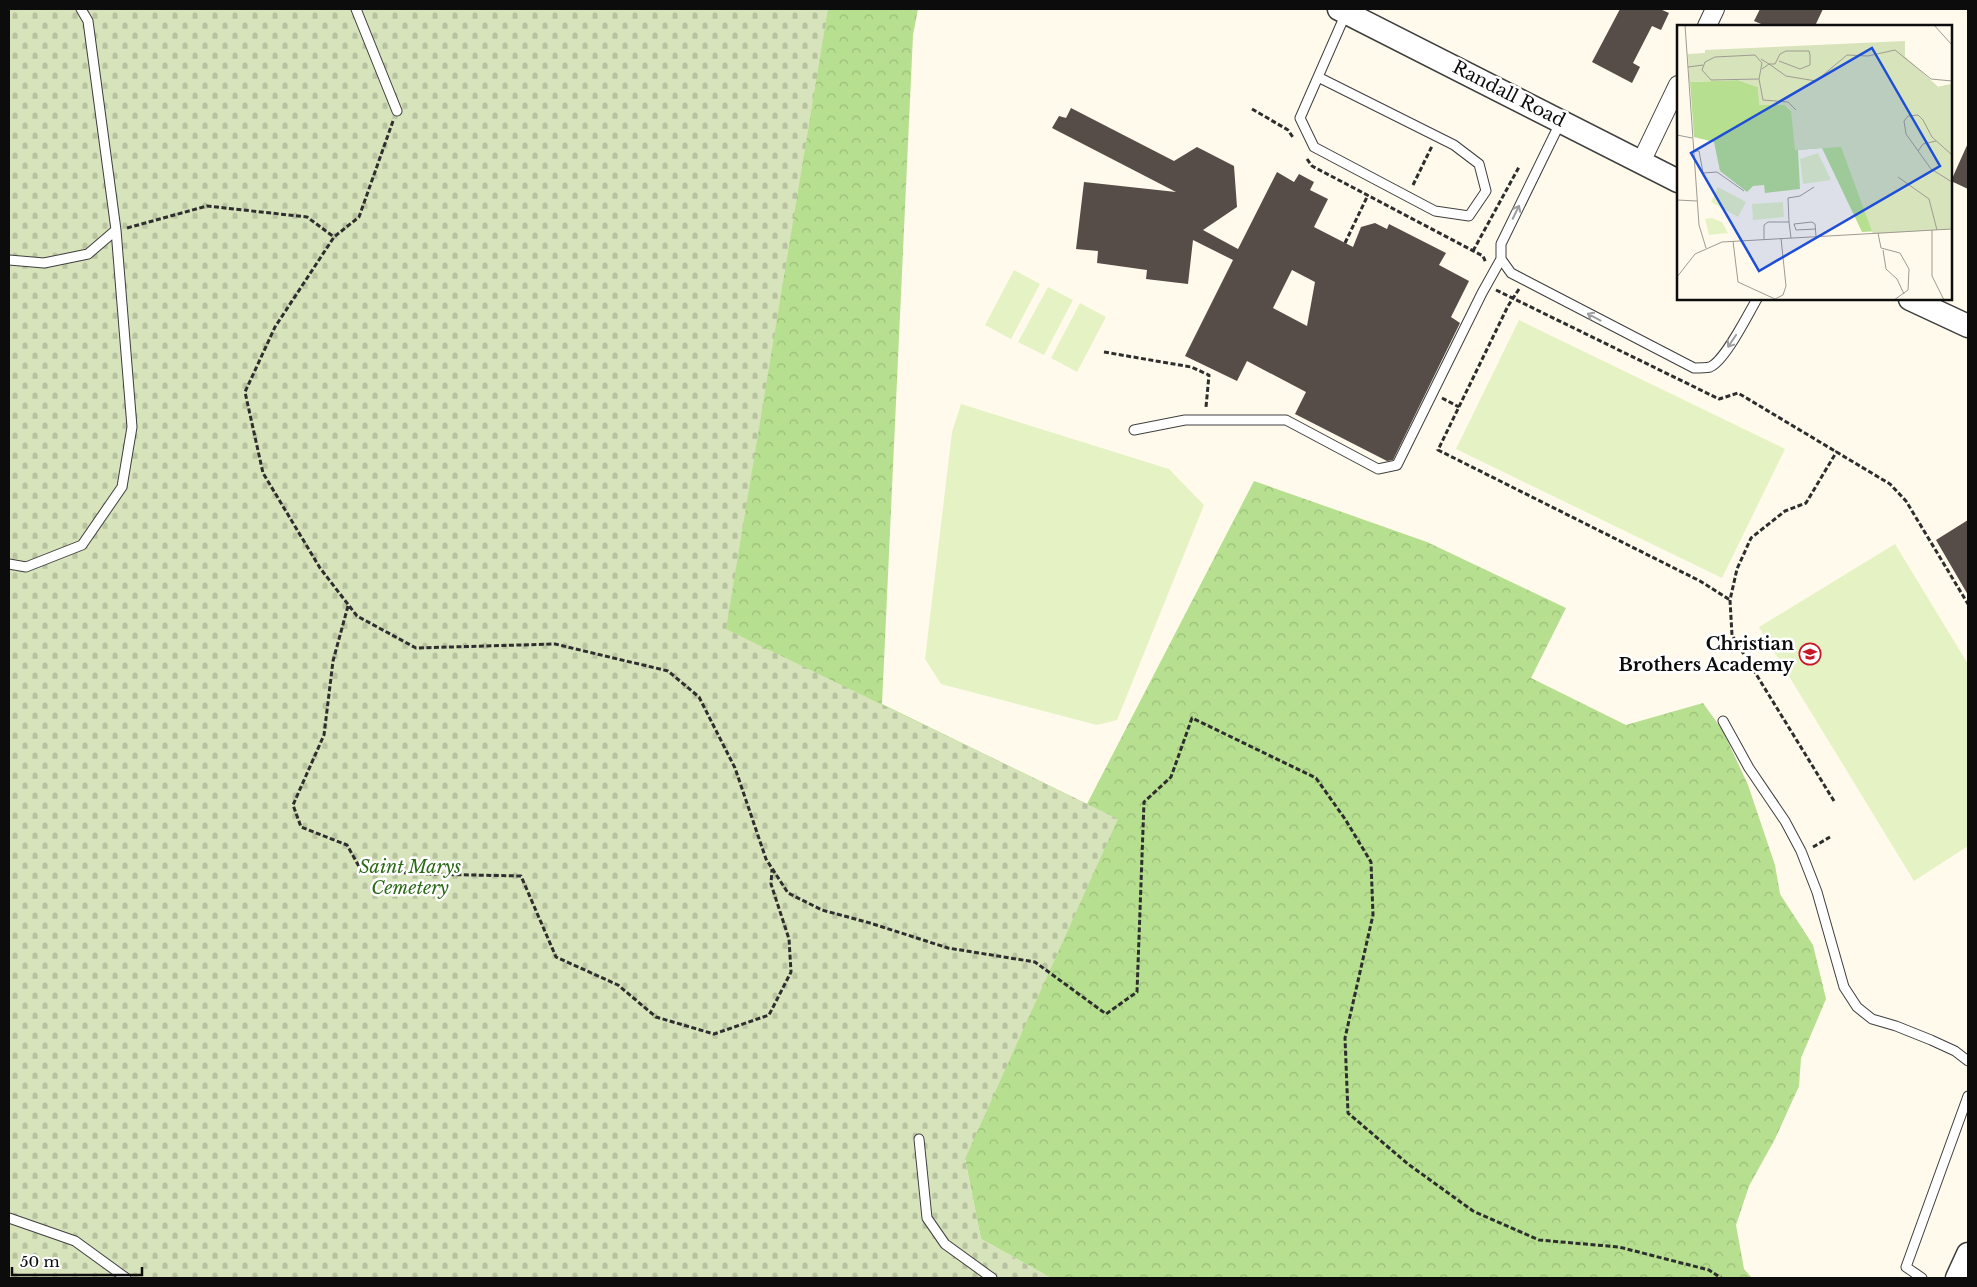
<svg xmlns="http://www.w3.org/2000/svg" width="1977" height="1287" font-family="'Libre Baskerville',serif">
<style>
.forest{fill:url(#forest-crowns)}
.cemetery{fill:url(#cemetery-stones)}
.pitch{fill:#e5f3c4}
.building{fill:#564c48;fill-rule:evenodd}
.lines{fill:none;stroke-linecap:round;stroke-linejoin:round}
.service-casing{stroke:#3f3f3f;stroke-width:11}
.minor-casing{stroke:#3f3f3f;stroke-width:20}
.tertiary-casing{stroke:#3f3f3f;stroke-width:25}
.path{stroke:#2e2e2e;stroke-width:3;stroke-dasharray:5 2.5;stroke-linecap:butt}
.service{stroke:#fff;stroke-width:9}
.minor{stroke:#fff;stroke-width:18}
.tertiary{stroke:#fff;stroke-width:22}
.oneway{stroke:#9e9e9e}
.labels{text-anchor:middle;stroke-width:5;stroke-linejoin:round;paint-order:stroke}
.street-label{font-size:18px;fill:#0c0c0c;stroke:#fff}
.poi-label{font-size:18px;font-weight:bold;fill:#0c0c0c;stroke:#fff;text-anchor:end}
.park-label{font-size:18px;font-style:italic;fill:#2b6917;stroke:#fff}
.inset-road{fill:none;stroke:#9e9b92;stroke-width:1}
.view{fill:#1d4ed8;fill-opacity:0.15;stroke:#1d4ed8;stroke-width:2.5}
.inset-edge{fill:none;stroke:#0c0c0c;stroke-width:2.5}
</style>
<defs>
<pattern id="forest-crowns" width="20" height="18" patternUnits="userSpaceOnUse" patternTransform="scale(1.25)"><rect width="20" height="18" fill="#b6df8f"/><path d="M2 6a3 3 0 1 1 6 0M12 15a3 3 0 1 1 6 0" fill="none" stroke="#9bbe7a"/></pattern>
<pattern id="cemetery-stones" width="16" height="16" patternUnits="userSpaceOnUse" patternTransform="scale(1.25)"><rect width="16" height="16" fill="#d7e3bb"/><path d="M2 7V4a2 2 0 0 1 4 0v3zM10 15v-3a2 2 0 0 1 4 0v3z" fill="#b7c2a0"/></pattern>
</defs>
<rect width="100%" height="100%" fill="#fffaeb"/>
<!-- forest -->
<path class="forest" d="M 648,9 L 918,9 L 913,35 L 882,704 L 1087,804 L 1254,481 L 1427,542 L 1566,608 L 1531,678 L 1626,725 L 1703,703 L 1723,731 L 1748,785 L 1775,865 L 1780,894 L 1813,945 L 1826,999 L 1801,1058 L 1799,1086 L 1775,1139 L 1749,1186 L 1736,1225 L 1744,1269 L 1752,1278 L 1051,1278 L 981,1239 L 965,1159 L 9,1278 L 9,667 Z"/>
<!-- cemetery -->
<path class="cemetery" d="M 9,9 L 828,9 L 726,629 L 1118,819 L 965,1159 L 981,1239 L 1051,1278 L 9,1278 Z"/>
<!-- pitch -->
<path class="pitch" d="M 1014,270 L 1040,284 L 1011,339 L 985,325 Z
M 1048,287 L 1073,300 L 1044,355 L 1018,342 Z
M 1080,303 L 1106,317 L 1077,372 L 1051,358 Z
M 1519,320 L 1785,449 L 1722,578 L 1456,449 Z
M 961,404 L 1169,469 L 1204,505 L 1117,720 L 1097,725 L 941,684 L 925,659 L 952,432 Z
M 1895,544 L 1968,664 L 1968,846 L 1914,881 L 1759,627 Z"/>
<!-- building -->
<path class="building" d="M 1620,9 L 1660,9 L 1669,13 L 1661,30 L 1652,26 L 1633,63 L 1640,67 L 1632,83 L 1592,62 Z
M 1760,9 L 1823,9 L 1815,26 L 1766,26 L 1754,21 Z
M 1071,108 L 1174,161 L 1197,147 L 1234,166 L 1237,207 L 1203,230 L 1238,249 L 1277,172 L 1294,182 L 1299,174 L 1314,182 L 1310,190 L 1328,199 L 1314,227 L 1353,247 L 1361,227 L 1375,223 L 1387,229 L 1389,224 L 1446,253 L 1439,265 L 1469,281 L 1451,317 L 1460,323 L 1393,460 L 1387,461 L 1295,414 L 1306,392 L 1247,361 L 1237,381 L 1185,356 L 1233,260 L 1193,240 L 1188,284 L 1146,279 L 1147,270 L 1097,263 L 1098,251 L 1076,249 L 1084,182 L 1176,192 L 1052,128 L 1059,116 L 1066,118 ZM 1292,270 L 1315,282 L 1307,326 L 1273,308 Z
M 1968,143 L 1968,189 L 1951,181 Z
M 1968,520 L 1968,595 L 1936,540 Z"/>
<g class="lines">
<!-- service casing -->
<g class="service-casing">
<path id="service" d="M 356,9 L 397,111
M 1318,77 L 1454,145 L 1479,164 L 1486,191 L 1469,216 L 1435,211 L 1314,147 L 1300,118 L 1346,13
M 1561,121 L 1501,244 L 1501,259 L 1511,273 L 1694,368 C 1699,368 1705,368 1710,367 C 1725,361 1748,314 1757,299
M 9,260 L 44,263 L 88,254 L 116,230
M 1134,430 L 1185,420 L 1286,420 L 1378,469 L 1397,465 L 1482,293 L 1501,259
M 9,564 L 26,567 L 82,545 L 122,487 L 132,427 L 116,230 L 88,21 L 81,9
M 1723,721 L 1749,768 L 1785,821 L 1801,851 L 1817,892 L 1844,987 L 1857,1007 L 1872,1019 L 1896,1026 L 1931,1040 L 1955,1051 L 1968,1061
M 919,1139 L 927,1218 L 945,1244 L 992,1278
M 9,1218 L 75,1241 L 126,1278
M 1922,1278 L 1906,1267 L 1968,1096"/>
</g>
<!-- minor casing -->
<g class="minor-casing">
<path id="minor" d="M 1707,26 L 1715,9
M 1641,162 L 1678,85"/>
</g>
<!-- tertiary casing -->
<g class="tertiary-casing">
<path id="tertiary" d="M 1339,9 L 1678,181
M 1910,299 L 1968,326
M 1957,1278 L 1968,1254"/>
</g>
<!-- path -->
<path class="path" d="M 1252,109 L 1288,130 L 1294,139
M 393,121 L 359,217 L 334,237 L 275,327 L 245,392 L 263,473 L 320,568 L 357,616 L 416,648 L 555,644 L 668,671 L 699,697 L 735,768 L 766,859 L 788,893 L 822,910 L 870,923 L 948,948 L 1035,962 L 1106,1014 L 1137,992 L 1144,802 L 1171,777 L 1192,718 L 1316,778 L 1345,819 L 1371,862 L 1373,915 L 1345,1038 L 1348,1113 L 1408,1164 L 1473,1211 L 1539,1240 L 1619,1247 L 1709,1270 L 1721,1278
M 1307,159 L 1312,166 L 1483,256 L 1486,263
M 1413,185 L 1432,146
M 127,228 L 207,206 L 307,217 L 334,237
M 1345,243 L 1368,195
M 1473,251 L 1519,167
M 1519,289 L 1508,306 L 1438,450 L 1700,581 L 1730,600
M 1496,290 L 1719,399 L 1738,393 L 1890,484 L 1906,501 L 1968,604
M 1104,352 L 1191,367 L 1209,375 L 1206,407
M 1442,398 L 1459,407
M 348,606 L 333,661 L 324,735 L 293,805 L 301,827 L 347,845 L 361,870 L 423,874 L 521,876 L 556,957 L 618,985 L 656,1017 L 714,1034 L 769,1015 L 791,972 L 789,939 L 771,884 L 772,869
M 1834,801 L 1732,635 L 1730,600 L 1737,569 L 1751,538 L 1785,511 L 1806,503 L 1837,451
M 1813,847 L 1830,837"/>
<!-- service -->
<use href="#service" class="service"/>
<!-- minor -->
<use href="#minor" class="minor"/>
<!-- tertiary -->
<use href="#tertiary" class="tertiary"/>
</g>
<!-- one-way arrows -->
<defs><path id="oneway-shaft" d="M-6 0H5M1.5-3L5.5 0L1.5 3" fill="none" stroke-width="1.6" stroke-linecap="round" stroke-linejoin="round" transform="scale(1.25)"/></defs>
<g class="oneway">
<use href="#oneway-shaft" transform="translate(1516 212) rotate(-64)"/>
<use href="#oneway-shaft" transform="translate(1594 317) rotate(-152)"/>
<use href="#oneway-shaft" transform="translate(1732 341) rotate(124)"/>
</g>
<!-- icons -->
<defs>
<g id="school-ring" transform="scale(1.125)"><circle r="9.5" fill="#fff" stroke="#c81827" stroke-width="1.5"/><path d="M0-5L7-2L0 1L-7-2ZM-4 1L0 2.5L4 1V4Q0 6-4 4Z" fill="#c81827"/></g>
</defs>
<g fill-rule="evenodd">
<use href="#school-ring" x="1810" y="654"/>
</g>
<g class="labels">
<!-- street labels -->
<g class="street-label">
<text transform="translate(1509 94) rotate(27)" y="6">Randall Road</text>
</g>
<!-- poi labels -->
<g class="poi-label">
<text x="1794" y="650">Christian<tspan x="1794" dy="21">Brothers Academy</tspan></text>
</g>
<!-- park labels -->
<g class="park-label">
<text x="410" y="873">Saint Marys<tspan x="410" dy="21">Cemetery</tspan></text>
</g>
</g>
<!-- overview -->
<g transform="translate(1677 25)">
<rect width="275" height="275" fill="#fffaeb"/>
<path d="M 228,16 L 228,32 L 261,62 L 275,59 L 236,204 L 185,207 L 145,123 L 121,125 L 123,164 L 88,168 L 87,160 L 76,161 L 70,167 L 43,146 L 37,117 L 17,112 L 13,57 L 61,55 L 81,62 L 83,80 L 108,80 L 114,86 Z" fill="#b6df8f"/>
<path d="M 228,16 L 228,32 L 261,62 L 275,59 L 275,204 L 196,209 L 164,122 L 118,125 L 114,86 L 108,80 L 82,80 L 81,62 L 61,55 L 12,57 L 11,29 L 28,28 L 28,25 Z" fill="#d7e3bb"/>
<path d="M 141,128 L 154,155 L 126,159 L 123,134 ZM 41,162 L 69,177 L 61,192 L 34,177 ZM 106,177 L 107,192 L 76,195 L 75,179 ZM 35,193 L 45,197 L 51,208 L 32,210 L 28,194 Z" fill="#e5f3c4"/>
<path class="inset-road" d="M 8,0 L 22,200 L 29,223M 257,0 L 275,20M 78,30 L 85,38 L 82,54 L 34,55 L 25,45 L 28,37 L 38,32 ZM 84,34 L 92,39 L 98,39 L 103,29 L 109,26 L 132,26 L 133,30 L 133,40 L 123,44 L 102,36M 11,42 L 26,40M 85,44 L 92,39 L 109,51 L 139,56 L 170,30 L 191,31 L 218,25 L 254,54 L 275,56M 82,54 L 86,75 L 111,77 L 119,85M 0,110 L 15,113M 16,126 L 22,126 L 26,148 L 40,147 L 67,166M 241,126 L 246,119 L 259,116M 275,130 L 255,112 L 246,95 L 241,90 L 231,91 L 227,96 L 229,109 L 254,144 L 275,157M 221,152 L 252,174 L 260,205M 0,175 L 20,176M 112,197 L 111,173 L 123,171 L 137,162M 139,204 L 119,205 L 117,199 L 135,197 L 138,199 L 139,211M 255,205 L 255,251 L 267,275M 201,208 L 204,223 L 223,228 L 232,244 L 231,265 L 217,275M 87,214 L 87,200 L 91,197 L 112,197 L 114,213M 56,216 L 61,257 L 98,274 L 106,270 L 109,261 L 104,213M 206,225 L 209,244 L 220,254 L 227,269M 0,252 L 18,229 L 45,217 L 275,204"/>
<path class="view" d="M 195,23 L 263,141 L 82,246 L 14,128 Z"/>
<rect width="275" height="275" class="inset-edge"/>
</g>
<!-- border -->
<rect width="1977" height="1287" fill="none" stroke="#0c0c0c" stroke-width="20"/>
<!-- scale -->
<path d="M12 1267v8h130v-8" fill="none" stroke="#0c0c0c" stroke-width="2.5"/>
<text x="20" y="1267" font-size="15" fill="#0c0c0c" stroke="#ffffff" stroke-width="4" paint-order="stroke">50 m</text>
</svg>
